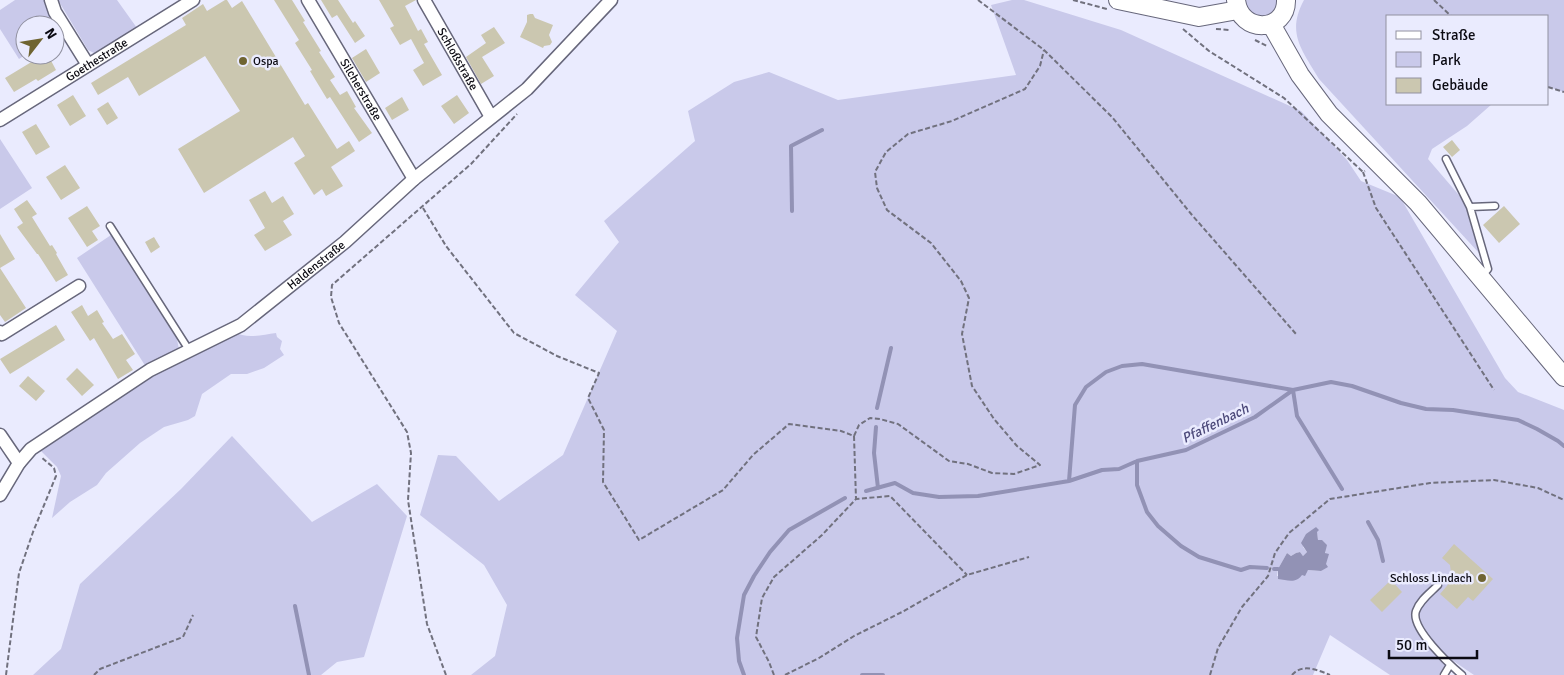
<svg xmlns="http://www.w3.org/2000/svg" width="1564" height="675" font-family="Signika,sans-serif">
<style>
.green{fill:#c9c9ea;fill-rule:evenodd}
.water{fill:#9292b5}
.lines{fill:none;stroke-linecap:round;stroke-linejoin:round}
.stream{stroke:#9292b5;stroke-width:4}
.building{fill:#cbc7b0}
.lane-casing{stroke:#67677b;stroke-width:9}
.street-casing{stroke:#67677b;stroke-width:15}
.secondary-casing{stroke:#67677b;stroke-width:20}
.path{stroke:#71717e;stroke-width:2;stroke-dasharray:5 2.5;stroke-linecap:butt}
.lane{stroke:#fff;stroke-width:6}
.street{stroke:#fff;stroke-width:12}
.secondary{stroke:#fff;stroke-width:18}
.poi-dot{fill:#6f6431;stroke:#eaebfe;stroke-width:2}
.labels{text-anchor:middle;stroke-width:5;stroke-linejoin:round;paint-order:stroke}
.street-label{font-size:12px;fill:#0b0a12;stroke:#eaebfe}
.poi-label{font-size:12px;fill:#0b0a12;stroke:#eaebfe;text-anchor:start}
.water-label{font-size:14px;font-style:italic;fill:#4b4879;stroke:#eaebfe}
</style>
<rect width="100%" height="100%" fill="#eaebfe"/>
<!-- green -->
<path class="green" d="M 15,0 L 45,0 L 61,31 L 55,35 L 55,25 L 25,25 L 25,55 L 19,59 L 0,29 L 0,10 Z
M 58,0 L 117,0 L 137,28 L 96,54 L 88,50 Z
M 1012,0 L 1024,0 L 1121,30 L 1301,111 L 1347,160 L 1361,181 L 1400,197 L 1505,378 L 1518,392 L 1564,410 L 1564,675 L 1474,675 L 1449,658 L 1439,675 L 1390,675 L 1330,635 L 1313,675 L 471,675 L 495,656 L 507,605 L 484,565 L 420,515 L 438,455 L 456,456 L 499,501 L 563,455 L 617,331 L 575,295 L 619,242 L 604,221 L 695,141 L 688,111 L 734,82 L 769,72 L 838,100 L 1016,75 L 991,5 ZM 1316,527 L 1318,540 L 1325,546 C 1325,559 1329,560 1321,571 L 1308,570 L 1302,575 L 1277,576 L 1278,569 L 1287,553 L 1291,556 L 1296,553 L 1300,552 L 1303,556 L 1307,552 L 1303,547 Z
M 1246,0 L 1277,0 C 1275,23 1246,22 1246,0 Z
M 1304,0 L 1564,0 L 1564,92 L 1548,87 L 1548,16 L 1388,16 L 1388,104 L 1492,104 L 1467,126 L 1432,149 L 1428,159 L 1464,201 L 1479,253 L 1319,79 C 1302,50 1286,33 1304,0 Z
M 0,139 L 32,188 L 0,209 Z
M 111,235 L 177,339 L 179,350 L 146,367 L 77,258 Z
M 234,332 C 246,339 262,335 276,333 L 277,337 L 282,341 L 280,349 L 284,355 L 264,368 L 247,374 L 231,374 L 202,394 L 195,416 L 188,420 L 164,427 L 140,443 L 106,473 L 97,485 L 70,502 L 52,518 L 61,476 L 57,467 L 40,450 L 149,376 Z
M 232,436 L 312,522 L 377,484 L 407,516 L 364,657 L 337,662 L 321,675 L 33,675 L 61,649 L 80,584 L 181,489 Z"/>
<!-- water -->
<path class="water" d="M 1316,527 L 1319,530 L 1317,532 L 1318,540 L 1322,540 L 1327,545 L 1325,553 L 1329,554 L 1326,564 L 1328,567 L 1321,571 L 1308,570 L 1305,576 L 1302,575 C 1296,584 1287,580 1278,579 L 1278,569 L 1287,553 L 1291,556 L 1296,553 L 1300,552 L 1303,556 L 1307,552 L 1301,543 L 1306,534 Z"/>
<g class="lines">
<!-- stream -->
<path class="stream" d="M 792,211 L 791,146 L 822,130
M 877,408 L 891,348
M 876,427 L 874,453 L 878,488
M 1137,461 L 1137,485 L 1147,512 L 1158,526 L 1181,546 L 1199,557 L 1241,570 L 1250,567 L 1267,568
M 1069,481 L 1075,405 L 1086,387 L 1106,372 L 1122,366 L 1142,364 L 1293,390 L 1297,416 L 1342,489
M 866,491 L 895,483 L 913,493 L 939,497 L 978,496 L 1069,481 L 1102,470 L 1119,469 L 1137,461 L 1186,450 L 1255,417 L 1293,390 L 1331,382 L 1352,386 L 1401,403 L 1426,409 L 1453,410 L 1518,420 L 1537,429 L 1558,441 L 1564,446
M 1368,522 L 1378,540 L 1383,561
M 1274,569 L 1278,569
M 295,606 L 309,675
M 744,675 L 739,661 L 737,638 L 744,595 L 754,576 L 770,552 L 789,530 L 845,498
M 862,675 L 883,675"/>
</g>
<!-- building -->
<path class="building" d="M 225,0 L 227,0 L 232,8 L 242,1 L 305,105 L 308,103 L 337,149 L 349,141 L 355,151 L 331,167 L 343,186 L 326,196 L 322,189 L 314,195 L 294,163 L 305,156 L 293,137 L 204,193 L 178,149 L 240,111 L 205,56 L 139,96 L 128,77 L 98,95 L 91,83 L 186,25 L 182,18 L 203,4 L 207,11 Z
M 274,0 L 292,0 L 305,21 L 303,22 L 321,51 L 319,52 L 335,77 L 330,80 L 340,95 L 347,91 L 356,107 L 354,108 L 372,133 L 359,142 L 330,97 L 327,99 L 310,71 L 312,70 L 295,43 L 299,40 Z
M 321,0 L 338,0 L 353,23 L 355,21 L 365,36 L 355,43 L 337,15 L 332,18 Z
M 379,0 L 416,0 L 405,6 L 418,31 L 421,29 L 428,42 L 424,44 L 442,75 L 423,86 L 413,70 L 424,63 L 411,39 L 400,45 L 390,28 L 394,26 Z
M 530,14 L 533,14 L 535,18 L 553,25 L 549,35 L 552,42 L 550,45 L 544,46 L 543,48 L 520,37 L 527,22 L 527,15 Z
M 494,27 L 505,43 L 482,57 L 494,76 L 481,84 L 466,57 L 486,43 L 481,35 Z
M 366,49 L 380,73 L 366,82 L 352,58 Z
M 43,55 L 48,55 L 56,70 L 38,81 L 36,79 L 14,92 L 5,78 Z
M 73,95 L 86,116 L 70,126 L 57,105 Z
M 457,95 L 469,113 L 454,124 L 441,106 Z
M 402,97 L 409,110 L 392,120 L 385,108 Z
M 108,102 L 118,118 L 107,125 L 97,109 Z
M 36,124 L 50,147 L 36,155 L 22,132 Z
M 1452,140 L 1460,150 L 1452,157 L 1443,147 Z
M 65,165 L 80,188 L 61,200 L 46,177 Z
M 265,191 L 272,203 L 283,196 L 294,214 L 283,221 L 292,235 L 265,251 L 254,235 L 265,228 L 249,200 Z
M 27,200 L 37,214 L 32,217 L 50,246 L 52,245 L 57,253 L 56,254 L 68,275 L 56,282 L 38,254 L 37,254 L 17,227 L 23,223 L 14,209 Z
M 87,206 L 100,226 L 92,231 L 98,240 L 87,247 L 68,218 Z
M 1504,206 L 1520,224 L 1499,243 L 1483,225 Z
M 0,234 L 15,259 L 0,268 L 26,308 L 5,322 L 0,315 Z
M 154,237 L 160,247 L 151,253 L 145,242 Z
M 82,305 L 88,316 L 97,310 L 104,322 L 102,323 L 113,339 L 122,334 L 135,354 L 126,360 L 133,370 L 118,379 L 94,338 L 90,341 L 71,312 Z
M 56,325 L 65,340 L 10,374 L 0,359 Z
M 77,368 L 94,385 L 82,396 L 66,379 Z
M 28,376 L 45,391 L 36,401 L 19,386 Z
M 1454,544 L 1493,579 L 1473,601 L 1468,597 L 1457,609 L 1440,594 L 1452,580 L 1450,565 L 1442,558 Z
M 1391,580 L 1402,592 L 1382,612 L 1370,600 Z"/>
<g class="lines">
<!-- lane casing -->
<g class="lane-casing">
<path id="lane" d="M 1446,159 L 1470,207
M 110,226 L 189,350
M 1481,277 L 1488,269 L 1470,207 L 1495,206
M 1438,585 C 1430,593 1420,600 1416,611 C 1410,628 1450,665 1462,675
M 1444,675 L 1450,665"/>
</g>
<!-- street casing -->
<g class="street-casing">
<g id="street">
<path d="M 51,0 L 55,12 L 88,65"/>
<path id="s1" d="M 308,0 L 414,179"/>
<path id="s2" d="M 424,0 L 491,117"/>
<path id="s3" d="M 0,120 L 193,0"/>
<path d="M 0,332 L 2,334 L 79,286"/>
<path d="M 0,435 L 19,463"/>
<path id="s4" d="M 0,495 L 19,463 L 31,449 L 150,370 L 241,325 L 345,242 L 414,179 L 527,89 L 611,0"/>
</g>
</g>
<!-- secondary casing -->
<g class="secondary-casing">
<path id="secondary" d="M 1118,0 L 1199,17 L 1238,10
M 1236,0 C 1240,35 1287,32 1286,0
M 1271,24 L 1300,75 L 1329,114 L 1418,203 L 1564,377"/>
</g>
<!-- path -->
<path class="path" d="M 978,0 L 1044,50 L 1112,117 L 1192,215 L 1296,334
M 1073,0 L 1107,9
M 1434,0 L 1451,16
M 1183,29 L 1209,51 L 1284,98 L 1363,172 L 1365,171
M 1216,29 L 1230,30
M 1255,40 L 1267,46
M 1548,87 L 1564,92
M 1363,172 L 1376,208 L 1494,390
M 423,208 L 446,246 L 514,333 L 557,356 L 599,373 L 588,398 L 604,430 L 603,482 L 639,540 L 723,490 L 753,455 L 789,424 L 841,431 L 854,436 L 856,499
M 854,436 L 859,425 L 870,418 L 880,419 L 898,424 L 949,461 L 968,464 L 992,473 L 1014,474 L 1040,465 L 1017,446 L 994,419 L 972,386 L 962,334 L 969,298 L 961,281 L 931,243 L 887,210 L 877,188 L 875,172 L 886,152 L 908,134 L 952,121 L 1025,89 L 1040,66 L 1044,50
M 6,675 L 19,573 L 33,532 L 56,476 L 54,468 L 41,457
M 94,675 L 100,669 L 183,637 L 193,615
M 446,675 L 427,624 L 408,500 L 411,453 L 407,432 L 339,323 L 331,297 L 332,285 L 471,164 L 517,114
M 774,675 L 769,662 L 756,637 L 762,598 L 774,577 L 822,535 L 856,499 L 890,496 L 967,575
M 785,675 L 819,658 L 854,636 L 902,612 L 967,575 L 1029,557
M 1210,675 L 1218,648 L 1242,607 L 1268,576 L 1275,553 L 1289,533 L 1330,499 L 1430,483 L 1494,480 L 1538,488 L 1564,500
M 1292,675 C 1302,663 1318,670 1330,675"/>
<!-- lane -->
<use href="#lane" class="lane"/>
<!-- street -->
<use href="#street" class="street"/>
<!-- secondary -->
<use href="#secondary" class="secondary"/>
</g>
<!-- markers -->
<g class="poi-dot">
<circle cx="243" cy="61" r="5"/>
<circle cx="1482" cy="578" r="5"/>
</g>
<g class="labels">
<!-- street labels -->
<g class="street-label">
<text dy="4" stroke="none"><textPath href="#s2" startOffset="68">Schloßstraße</textPath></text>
<text dy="4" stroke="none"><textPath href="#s3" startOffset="114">Goethestraße</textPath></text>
<text dy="4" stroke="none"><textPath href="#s1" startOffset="104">Silcherstraße</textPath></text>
<text dy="4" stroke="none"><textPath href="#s4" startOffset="396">Haldenstraße</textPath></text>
</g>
<!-- poi labels -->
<g class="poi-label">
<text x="253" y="65">Ospa</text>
<text x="1472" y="582" text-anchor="end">Schloss Lindach</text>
</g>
<!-- water labels -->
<g class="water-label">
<text transform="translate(1215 423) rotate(-26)" y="5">Pfaffenbach</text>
</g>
</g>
<!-- legend -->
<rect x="1386" y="15" width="162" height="90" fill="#eaebfe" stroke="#9191a0"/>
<rect x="1396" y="31" width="25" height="8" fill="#ffffff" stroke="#9191a0"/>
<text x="1432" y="40" font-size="15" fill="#0b0a12">Straße</text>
<rect x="1396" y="52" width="25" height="15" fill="#c9c9ea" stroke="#9191a0"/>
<text x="1432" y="65" font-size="15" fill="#0b0a12">Park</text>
<rect x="1396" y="78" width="25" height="15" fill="#cbc7b0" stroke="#9191a0"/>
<text x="1432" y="90" font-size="15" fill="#0b0a12">Gebäude</text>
<!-- north arrow -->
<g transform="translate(40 40) rotate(59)"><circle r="24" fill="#eaebfe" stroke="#9191a0"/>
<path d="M0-4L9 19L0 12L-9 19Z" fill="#6f6431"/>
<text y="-8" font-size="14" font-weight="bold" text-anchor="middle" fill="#0b0a12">N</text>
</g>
<!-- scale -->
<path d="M1389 650v8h88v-8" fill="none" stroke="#0b0a12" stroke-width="2.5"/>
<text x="1396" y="650" font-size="15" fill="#0b0a12" stroke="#eaebfe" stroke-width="4" paint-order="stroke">50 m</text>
</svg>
